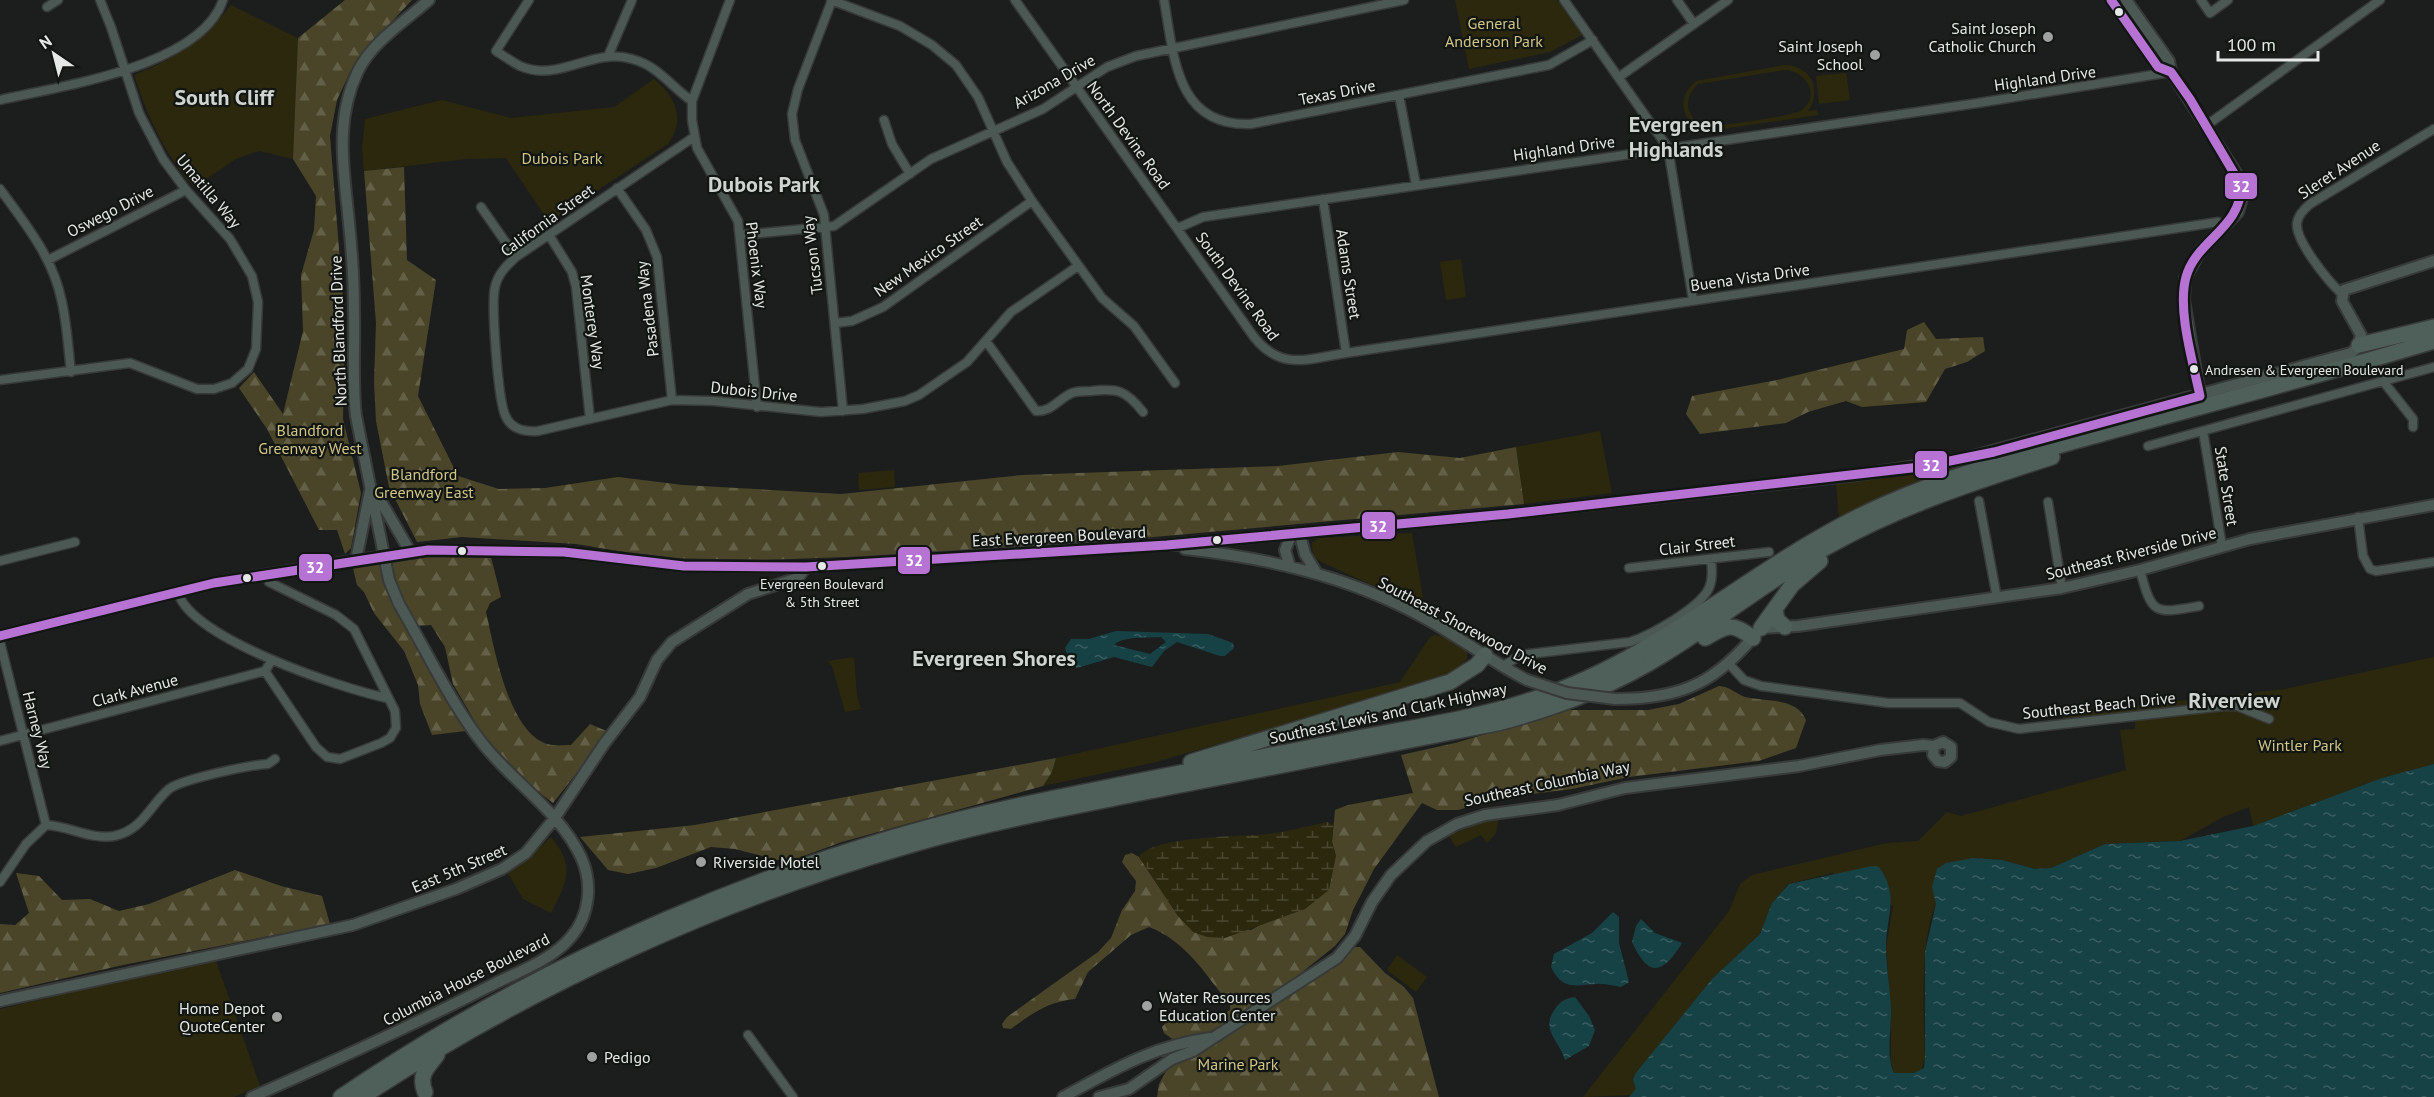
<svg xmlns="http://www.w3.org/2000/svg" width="2434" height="1097" font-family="'PT Sans',sans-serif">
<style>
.green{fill:#2c280d;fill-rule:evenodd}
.forest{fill:url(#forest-firs)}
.wetland{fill:url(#wetland-marsh)}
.water{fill:url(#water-ripples);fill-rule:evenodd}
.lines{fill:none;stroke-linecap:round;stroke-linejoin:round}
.minor-casing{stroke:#383a39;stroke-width:11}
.tertiary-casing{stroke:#383a39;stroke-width:14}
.motorway-casing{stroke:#383a39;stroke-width:18}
.minor{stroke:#4b5854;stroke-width:8}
.tertiary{stroke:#4b5854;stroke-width:10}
.motorway{stroke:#4f5f5a;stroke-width:15}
.tertiary-bridge-casing{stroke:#383a39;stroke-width:14;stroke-linecap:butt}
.tertiary-bridge{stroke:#4b5854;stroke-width:10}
.bus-1-casing{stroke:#121613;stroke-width:14}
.bus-1{stroke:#b673d3;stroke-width:9}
.bus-dot{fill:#e5e8e6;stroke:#121613;stroke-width:2}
.poi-dot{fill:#9fa1a0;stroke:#121613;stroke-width:2}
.labels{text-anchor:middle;stroke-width:4.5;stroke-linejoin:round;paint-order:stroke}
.bus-label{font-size:14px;fill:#e5e8e6;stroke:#121613;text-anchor:start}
.park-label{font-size:16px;fill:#d1c588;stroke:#121613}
.poi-label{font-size:16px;fill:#e5e8e6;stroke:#121613;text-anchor:end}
.street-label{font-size:16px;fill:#e5e8e6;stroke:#121613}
.district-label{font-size:22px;font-weight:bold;fill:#cfd4d0;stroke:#121613}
.line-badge{stroke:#121613;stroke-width:2}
.badge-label{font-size:16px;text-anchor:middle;font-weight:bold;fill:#fff}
</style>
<defs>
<pattern id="forest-firs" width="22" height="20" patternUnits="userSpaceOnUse" patternTransform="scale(1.5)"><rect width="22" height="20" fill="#4a4528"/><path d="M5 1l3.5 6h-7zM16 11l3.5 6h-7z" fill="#646047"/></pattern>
<pattern id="wetland-marsh" width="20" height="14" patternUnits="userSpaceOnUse" patternTransform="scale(1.5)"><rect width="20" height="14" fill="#2c280d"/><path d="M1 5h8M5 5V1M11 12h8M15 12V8" fill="none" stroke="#4a4730"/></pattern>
<pattern id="water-ripples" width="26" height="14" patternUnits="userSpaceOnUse" patternTransform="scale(1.5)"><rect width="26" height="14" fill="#174245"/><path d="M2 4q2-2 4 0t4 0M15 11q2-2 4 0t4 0" fill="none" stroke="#395d60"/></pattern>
</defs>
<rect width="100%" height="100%" fill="#1c1e1d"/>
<!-- green -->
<path class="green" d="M 1455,0 L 1557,0 L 1582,35 L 1550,52 L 1469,69 Z
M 231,5 L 298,38 L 293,159 L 259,151 L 236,159 L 194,187 C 164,154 148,117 134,75 C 173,60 205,39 231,5 Z
M 1784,65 C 1810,65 1823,89 1808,111 L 1817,110 L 1818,115 L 1689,134 L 1688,129 L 1697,127 C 1679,115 1679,95 1696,81 ZM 1785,70 C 1807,71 1822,97 1800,111 C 1791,116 1713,128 1704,125 C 1698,123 1693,119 1690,113 C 1685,102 1690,92 1698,84 Z
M 1846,73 L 1850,100 L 1819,104 L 1816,76 Z
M 654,79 C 676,97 686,119 668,144 L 549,222 L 506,158 L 467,159 L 364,171 L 362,148 L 365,119 L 442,100 L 511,118 L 614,107 Z
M 1461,259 L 1466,297 L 1446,300 L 1440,262 Z
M 1600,431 L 1612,493 L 1524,504 L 1516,447 Z
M 1961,463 L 1959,467 L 1913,483 L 1839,518 L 1836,484 Z
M 894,470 L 895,487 L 859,490 L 858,473 Z
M 1412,533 L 1425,609 L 1321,562 C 1313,557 1312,552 1312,543 L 1319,538 Z
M 1435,635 C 1447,637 1458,642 1467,652 L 1467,659 L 1454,673 L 1404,690 L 1156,762 L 1043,786 L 1052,772 L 1056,758 L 1400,682 L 1430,637 Z
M 854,657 L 857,696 L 861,709 L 845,712 L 832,666 L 827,661 Z
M 2434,657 L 2434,764 L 2382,778 L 2253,826 L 2249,807 L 2223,817 L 2180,841 L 2105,844 L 2051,868 L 2035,869 L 2002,860 L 1973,858 C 1961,872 1947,886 1938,901 C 1919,931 1924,1022 1925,1059 L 1921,1070 L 1914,1073 L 1894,1073 L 1891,1062 L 1891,1009 L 1886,948 L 1893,906 L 1832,873 L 1788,884 L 1772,903 L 1760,934 L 1712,979 L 1635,1074 L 1633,1080 L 1636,1089 L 1633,1095 L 1583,1097 L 1729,911 L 1740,884 L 1752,875 L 1887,843 L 1918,841 L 1947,812 L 1961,816 L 2126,770 L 2120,730 L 2135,729 L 2135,720 L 2065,728 L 2063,714 L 2285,689 Z
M 1499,817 L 1496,834 L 1487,843 L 1481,835 L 1456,847 L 1448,835 Z
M 551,837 C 576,867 567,882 551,913 L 523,899 L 507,872 L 519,866 Z
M 1397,955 L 1427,977 L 1416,992 L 1387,970 Z
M 215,958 L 260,1086 L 234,1097 L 0,1097 L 0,1009 Z"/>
<!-- forest -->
<path class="forest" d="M 345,0 L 412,0 L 371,44 L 351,70 L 337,100 L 330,136 L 345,324 L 343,419 L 361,493 L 351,548 L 345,554 L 337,530 L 319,530 L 267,429 L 239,388 L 254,372 L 283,414 L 303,331 L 301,275 L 314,230 L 316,196 L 293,159 L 298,38 Z
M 404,167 L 407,260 L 436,280 L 418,396 L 458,476 L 499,489 L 545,488 L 618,477 L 683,485 L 841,494 L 1022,475 L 1278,466 L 1398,452 L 1460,458 L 1516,447 L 1524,504 L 985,552 L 763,560 L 661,558 L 576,544 L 462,537 L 417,542 L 389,487 L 376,421 L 374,382 L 376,323 L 364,171 Z
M 1924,322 L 1936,339 L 1983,337 L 1985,351 L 1967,362 L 1945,369 L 1926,402 L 1862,407 L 1846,401 L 1808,412 L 1786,423 L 1700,434 L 1686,414 L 1692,396 L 1777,380 L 1904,349 L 1907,330 Z
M 490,553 L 501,597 L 490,603 L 486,612 C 494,646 509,739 552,745 C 558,746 565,745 571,745 L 590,724 L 609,732 L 553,803 L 536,790 L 484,737 L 453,684 L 445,647 L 431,625 L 417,626 L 400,597 L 387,558 Z
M 380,561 L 466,726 L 466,731 L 432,735 L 420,704 L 418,685 L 404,651 L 374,613 L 364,592 L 357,585 L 352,564 Z
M 1719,686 C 1730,687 1735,693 1745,697 C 1765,702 1797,697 1806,720 L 1796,748 L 1759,761 L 1629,777 L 1572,789 L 1499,798 L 1458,810 L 1437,810 L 1422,803 L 1374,869 L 1353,910 L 1345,934 L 1335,946 L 1296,977 L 1218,1027 L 1201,1037 L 1175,1041 L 1164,1033 L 1162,1027 C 1176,1009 1201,1025 1218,1018 C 1222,1016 1227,1012 1230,1010 L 1230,1005 C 1206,975 1186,941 1149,927 L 1131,935 L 1088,972 L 1075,999 C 1048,1002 1032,1013 1011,1029 L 1003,1028 L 1002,1024 L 1007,1017 L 1098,952 L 1111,938 L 1122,910 L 1135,891 L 1136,881 L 1122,862 L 1125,855 L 1132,853 L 1139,857 L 1178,916 L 1251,930 L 1269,920 L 1305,909 L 1336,856 L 1332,842 L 1335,810 L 1348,805 L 1413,793 L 1401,755 L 1455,743 L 1569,710 L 1648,710 L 1679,704 Z
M 1056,758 L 1052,772 L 1043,786 L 842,842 L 798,858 L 777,860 L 735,849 L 711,847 L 656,868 L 628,874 L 608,870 L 580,837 L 695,825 Z
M 235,870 L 281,886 L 322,896 L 330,924 L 123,965 L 0,993 L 0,924 L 15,925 L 29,913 L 16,873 L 39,876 L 62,900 L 90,899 L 119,911 L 149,904 Z
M 1355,947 L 1360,947 L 1385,973 L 1404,987 L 1413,998 L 1439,1097 L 1157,1097 L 1159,1084 L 1171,1062 L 1248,1023 L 1274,1003 L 1337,964 Z"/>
<!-- wetland -->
<path class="wetland" d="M 1327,822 L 1333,825 L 1332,842 L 1336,856 L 1329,890 L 1305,909 L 1225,938 L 1207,937 L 1193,932 L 1178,916 L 1139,857 C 1154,835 1241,837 1268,834 C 1288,832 1308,826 1327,822 Z"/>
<!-- water -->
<path class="water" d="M 1116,631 L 1208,634 L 1233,643 L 1234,648 L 1225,656 L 1220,656 L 1177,642 L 1164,651 L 1152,667 L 1114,657 L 1077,668 L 1070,663 L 1065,648 L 1071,639 L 1089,639 ZM 1161,637 L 1166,642 L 1150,654 L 1114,645 C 1122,636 1149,638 1161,637 Z
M 2434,764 L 2434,1097 L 1629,1097 L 1636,1089 L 1633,1080 L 1635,1074 L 1712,979 L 1760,934 L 1772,903 L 1789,884 L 1872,866 L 1879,867 C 1900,896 1886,916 1886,947 C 1886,969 1891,991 1891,1013 C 1891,1031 1886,1056 1894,1073 L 1914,1073 L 1924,1068 L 1925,1059 L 1925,952 L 1936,904 L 1932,887 L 1937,869 L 1946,863 L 1973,858 L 2002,860 L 2035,869 L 2051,868 L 2105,844 L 2180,841 L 2253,826 L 2382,778 Z
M 1613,912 L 1619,917 L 1619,943 L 1629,982 L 1621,987 C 1613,986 1605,983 1597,984 C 1575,985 1563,991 1551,967 L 1554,954 L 1592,933 Z
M 1641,919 L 1655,933 L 1682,943 C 1663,974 1649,979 1632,942 L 1636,926 Z
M 1575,997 L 1589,1016 L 1595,1030 L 1589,1046 L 1565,1060 C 1559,1040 1540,1030 1555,1009 C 1560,1001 1566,998 1575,997 Z"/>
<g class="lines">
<!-- minor casing -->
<g class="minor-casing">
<path id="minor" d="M 529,0 L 496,51 C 504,56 512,62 520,66 C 559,83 592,47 632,59 C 659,66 671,87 692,101
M 730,0 L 692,101 L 692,120 L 697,148 L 738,221 L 757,407
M 831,0 L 900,26 L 932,45 L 956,65 L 978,97 L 1007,162 L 1032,201 L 1102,298 L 1134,326 L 1175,383
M 832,0 L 798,89 L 792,114 L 795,140 L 824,215 L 843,411
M 1015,0 L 1254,337 C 1281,371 1307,359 1346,353 L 2218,222 L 2226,225
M 1164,0 C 1174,57 1176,127 1251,124 L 1549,65 L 1593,40
M 1564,0 L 1668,148 L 1693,300
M 1677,0 L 1694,24
M 2201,0 L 2210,13 L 2228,0
M 47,7 L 58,0
M 609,54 L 632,0
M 1619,77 L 1728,0
M 1399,95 L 1416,185
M 0,100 C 60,86 201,67 223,0
M 884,120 L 892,144 L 910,174
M 2207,125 L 2380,0
M 694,137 L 516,257 C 506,266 498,274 495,287 C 491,304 498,403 506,417 C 512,430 525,432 538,431 L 672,400 L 714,401 L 821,412 L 863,409 L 905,401 L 919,395 L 967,362 L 1011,312 L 1078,266
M 617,188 L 646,230 L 657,257 L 672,400
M 0,189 C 24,222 52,256 61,298 C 67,322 68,347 71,372
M 1323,199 L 1346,353
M 481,207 L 516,257
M 1178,228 L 1203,217 L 1978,103 L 2171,72
M 549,235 L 572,272 L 576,287 L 590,419
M 741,235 L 834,226 L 931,159 L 1043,109 L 1107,67 L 1136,56 L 1404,0
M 48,260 L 186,190
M 2342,294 C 2329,282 2295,241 2297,223 C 2298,215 2304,209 2310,204 L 2434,129
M 835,323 L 852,321 L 883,307 L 1032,201
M 986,341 L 1036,411 C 1052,412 1058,399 1072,393 C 1077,391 1085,391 1091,391 C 1117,388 1126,390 1143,412
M 0,380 L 130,363 L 197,389 L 214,389 L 232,383 L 248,369 L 256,349 L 258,302 L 252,276 L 230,239 L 186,190 L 163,159 L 139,113 L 111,27 L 100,0
M 2383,381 L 2413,419 L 2413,427
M 2203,431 L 2222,546
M 2148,446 L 2434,367
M 1979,501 L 1997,598
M 2048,502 L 2062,588
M 2358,517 L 2363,556 L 2370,569 L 2376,571 L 2434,562
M 0,561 L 75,542
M 1629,568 L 1769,552
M 2140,570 C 2152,615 2154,614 2199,606
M 178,592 C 189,638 343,689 387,698
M 0,642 L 46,825
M 1729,664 L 1744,680 L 1761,686 L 1888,703 L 1960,703 L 1989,722 L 2019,729 L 2224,706 L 2237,706 L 2269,719
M 1503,666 L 1521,655 L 1630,642 C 1651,635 1700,608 1709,588 C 1713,579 1712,569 1711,559
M 265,671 L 316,747 L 327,757 L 340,759 L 381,743 L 390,738 L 396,728 L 395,711 L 354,629 L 336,615 L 269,582 L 266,574
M 0,741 L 265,671 L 272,660
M 0,882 L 26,844 L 46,825 C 69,826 91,840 114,836 C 143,830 149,806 169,789 C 182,779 250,765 268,764 L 275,759
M 748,1035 L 793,1097"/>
</g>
<!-- tertiary casing -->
<g class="tertiary-casing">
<path id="tertiary" d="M 2111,0 L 2158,67 L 2171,72
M 2126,0 L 2169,61 L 2171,72 L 2236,173 L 2243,195 L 2238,212 L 2201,250 L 2185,278 L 2184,300 L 2200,396
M 376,493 L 411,553
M 1300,535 L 1305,554 L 1316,572
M 1185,549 C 1267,558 1347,576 1421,616 C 1457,635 1490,661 1527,680
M 398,555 L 428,550 L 564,552 L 684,566 L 806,567 L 1089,548 L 1167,545 L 1508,514 L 1856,475 L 1963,459 L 2351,353 L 2357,348 L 2361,335 L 2342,301 L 2344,290 L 2434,261
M 356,560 L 370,491
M 1290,567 L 1285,550 L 1291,536
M 0,636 L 214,583 L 372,558
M 1615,699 C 1686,699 1717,681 1761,628 L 1798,626 L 2062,588 L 2140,570 L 2250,539 L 2434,505
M 0,1001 L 353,925 L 456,889 L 502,869 L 526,853 L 554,819 L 604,744 L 640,697 L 657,660 L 672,642 L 748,594 L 798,578 L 806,567
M 252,1097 C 332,1062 411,1026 490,986 C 517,972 551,961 571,937 C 590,915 593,883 581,857 C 560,812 513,782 483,744 C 450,702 426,650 399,604 L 389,580 L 356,416 C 352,381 355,346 354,311 C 354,282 352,252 349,223 C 344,170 334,121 358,71 C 372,42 405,21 429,0
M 1063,1097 C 1113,1070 1152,1046 1210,1038
M 1099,1097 L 1129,1089 L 1172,1059 L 1193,1051 L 1337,958 L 1355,936 L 1372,902 L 1391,875 L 1427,841 L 1457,824 L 1485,815 L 1558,805 L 1625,788 L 1799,766 L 1880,750 L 1923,745 L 1934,746 L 1943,742 L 1951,747 L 1951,757 L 1945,762 L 1938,761 L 1933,755 L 1934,746"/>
</g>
<!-- motorway casing -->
<g class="motorway-casing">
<path id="motorway" d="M 2359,345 L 2434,327
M 1775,609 L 1777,620 L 1785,627
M 1761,628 L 1792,585 L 1820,561
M 1705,638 C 1728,625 1731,622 1753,638
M 1191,762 L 1450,682 L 1477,665 L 1485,655
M 425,1092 C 418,1075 427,1068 437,1055
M 341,1097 C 539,962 786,855 1021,805 C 1131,782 1242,761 1353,739 C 1415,727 1479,718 1540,697 C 1666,655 1761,559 1883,505 C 1956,473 2032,453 2108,432 C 2217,402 2326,374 2434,341
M 362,1097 C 532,985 722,899 917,843 C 998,820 1082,805 1165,788 C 1276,766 1387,745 1498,723 C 1556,708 1611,687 1661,656 C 1717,622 1768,580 1825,548 C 1897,507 1974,482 2052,457"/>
</g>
<!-- minor -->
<use href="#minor" class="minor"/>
<!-- tertiary -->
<use href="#tertiary" class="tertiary"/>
<!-- motorway -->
<use href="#motorway" class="motorway"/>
<!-- tertiary-bridge casing -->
<g class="tertiary-bridge-casing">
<path id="tertiary-bridge" d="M 372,558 L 398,555
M 1527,680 L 1567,693 L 1615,699"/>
</g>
<!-- tertiary-bridge -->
<use href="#tertiary-bridge" class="tertiary-bridge"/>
<!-- bus-1 casing -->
<g class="bus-1-casing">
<path id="bus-1" d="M 2111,0 L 2158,67 L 2171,72 L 2190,99 L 2241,185 C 2242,228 2196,240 2186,277 C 2177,310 2193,362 2200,396
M 0,636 L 214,583 L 428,550 L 564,552 L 684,566 L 806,567 L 1167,545 L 1508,514 L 1920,467 L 1994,452 L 2200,396"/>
</g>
<!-- bus-1 -->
<use href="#bus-1" class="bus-1"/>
</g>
<!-- markers -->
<g class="bus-dot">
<circle cx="2119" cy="12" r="5"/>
<circle cx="2194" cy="369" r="5"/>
<circle cx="1217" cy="540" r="5"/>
<circle cx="462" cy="551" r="5"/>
<circle cx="822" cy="566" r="5"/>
<circle cx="247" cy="578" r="5"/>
</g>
<g class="poi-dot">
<circle cx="2048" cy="37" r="6"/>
<circle cx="1875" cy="55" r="6"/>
<circle cx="701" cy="862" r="6"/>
<circle cx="1147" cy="1006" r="6"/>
<circle cx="277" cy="1017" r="6"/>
<circle cx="592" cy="1057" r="6"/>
</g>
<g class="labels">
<!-- bus labels -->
<g class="bus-label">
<text x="2205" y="375">Andresen &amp; Evergreen Boulevard</text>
<text x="822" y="589" text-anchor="middle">Evergreen Boulevard<tspan x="822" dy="18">&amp; 5th Street</tspan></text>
</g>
<!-- park labels -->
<g class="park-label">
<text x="1494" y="29">General<tspan x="1494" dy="18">Anderson Park</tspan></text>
<text x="562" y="164">Dubois Park</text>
<text x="310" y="436">Blandford<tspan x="310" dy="18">Greenway West</tspan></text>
<text x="424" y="480">Blandford<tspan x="424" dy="18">Greenway East</tspan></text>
<text x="2300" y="751">Wintler Park</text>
<text x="1238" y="1070">Marine Park</text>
</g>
<!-- poi labels -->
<g class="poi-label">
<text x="2036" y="34">Saint Joseph<tspan x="2036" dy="18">Catholic Church</tspan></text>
<text x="1863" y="52">Saint Joseph<tspan x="1863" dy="18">School</tspan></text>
<text x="713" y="868" text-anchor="start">Riverside Motel</text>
<text x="1159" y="1003" text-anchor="start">Water Resources<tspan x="1159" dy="18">Education Center</tspan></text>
<text x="265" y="1014">Home Depot<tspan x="265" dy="18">QuoteCenter</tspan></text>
<text x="604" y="1063" text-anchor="start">Pedigo</text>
</g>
<!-- street labels -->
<g class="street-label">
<text transform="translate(2045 78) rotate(-8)" y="6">Highland Drive</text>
<text transform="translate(1054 81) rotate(-30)" y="6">Arizona Drive</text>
<text transform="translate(1337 92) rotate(-11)" y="6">Texas Drive</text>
<text transform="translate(1129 135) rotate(54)" y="6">North Devine Road</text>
<text transform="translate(1564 148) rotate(-8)" y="6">Highland Drive</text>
<text transform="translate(2339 169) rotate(-33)" y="6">Sleret Avenue</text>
<text transform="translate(209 191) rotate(50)" y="6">Umatilla Way</text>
<text transform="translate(110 211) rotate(-27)" y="6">Oswego Drive</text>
<text transform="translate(547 220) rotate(-36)" y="6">California Street</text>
<text transform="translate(812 255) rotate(-97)" y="6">Tucson Way</text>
<text transform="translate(928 256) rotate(-35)" y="6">New Mexico Street</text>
<text transform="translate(757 265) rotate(83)" y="6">Phoenix Way</text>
<text transform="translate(1349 274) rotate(81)" y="6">Adams Street</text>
<text transform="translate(1750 277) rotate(-8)" y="6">Buena Vista Drive</text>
<text transform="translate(1238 286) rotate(54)" y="6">South Devine Road</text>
<text transform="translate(647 309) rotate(-97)" y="6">Pasadena Way</text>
<text transform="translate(593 322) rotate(82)" y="6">Monterey Way</text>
<text transform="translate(338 331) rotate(-92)" y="6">North Blandford Drive</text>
<text transform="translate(754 391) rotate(6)" y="6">Dubois Drive</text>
<text transform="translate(2227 486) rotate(81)" y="6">State Street</text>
<text transform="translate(1059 536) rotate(-3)" y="6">East Evergreen Boulevard</text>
<text transform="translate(1697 545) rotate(-7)" y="6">Clair Street</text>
<text transform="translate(2131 553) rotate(-14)" y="6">Southeast Riverside Drive</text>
<text transform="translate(1463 625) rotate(28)" y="6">Southeast Shorewood Drive</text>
<text transform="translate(135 690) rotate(-15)" y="6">Clark Avenue</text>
<text transform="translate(2099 705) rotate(-6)" y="6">Southeast Beach Drive</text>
<text transform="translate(1388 713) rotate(-12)" y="6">Southeast Lewis and Clark Highway</text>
<text transform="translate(38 730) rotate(76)" y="6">Harney Way</text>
<text transform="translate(1547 783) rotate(-12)" y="6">Southeast Columbia Way</text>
<text transform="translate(459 868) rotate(-23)" y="6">East 5th Street</text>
<text transform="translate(466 979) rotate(-27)" y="6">Columbia House Boulevard</text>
</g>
<!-- district labels -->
<g class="district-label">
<text x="224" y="105">South Cliff</text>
<text x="1676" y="132">Evergreen<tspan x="1676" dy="25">Highlands</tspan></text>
<text x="764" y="192">Dubois Park</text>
<text x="994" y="666">Evergreen Shores</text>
<text x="2234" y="708">Riverview</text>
</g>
</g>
<g class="line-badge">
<rect x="2224" y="172" width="34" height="28" rx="6" fill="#b673d3"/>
<rect x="1914" y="450" width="34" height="29" rx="6" fill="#b673d3"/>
<rect x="1361" y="511" width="35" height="29" rx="6" fill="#b673d3"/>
<rect x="897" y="546" width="34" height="29" rx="6" fill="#b673d3"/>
<rect x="298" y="553" width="35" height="29" rx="6" fill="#b673d3"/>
</g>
<g class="badge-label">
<text x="2241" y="192">32</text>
<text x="1931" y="471">32</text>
<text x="1378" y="532">32</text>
<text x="914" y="566">32</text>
<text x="315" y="573">32</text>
</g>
<!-- north arrow -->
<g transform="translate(54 54) rotate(325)" stroke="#121613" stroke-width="4.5" paint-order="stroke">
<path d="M0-4.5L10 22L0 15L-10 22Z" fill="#e5e8e6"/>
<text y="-9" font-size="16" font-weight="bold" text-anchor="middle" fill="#e5e8e6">N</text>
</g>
<!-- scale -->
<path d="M2218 51v9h100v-9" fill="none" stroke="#e5e8e6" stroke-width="3"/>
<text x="2227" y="51" font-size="18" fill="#e5e8e6" stroke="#121613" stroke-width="4.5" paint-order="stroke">100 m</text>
</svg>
